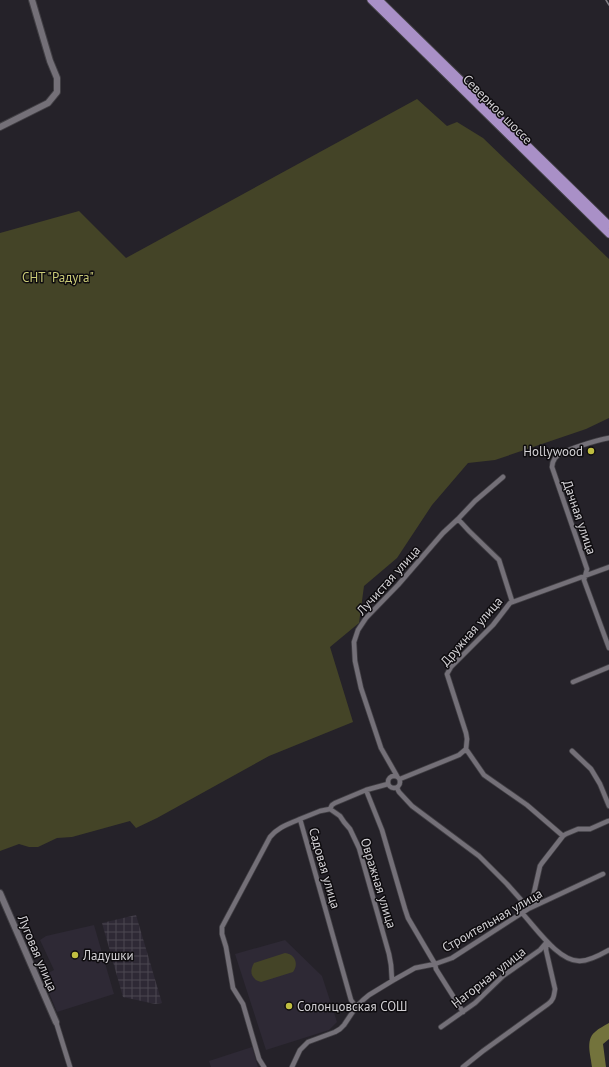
<svg xmlns="http://www.w3.org/2000/svg" width="609" height="1067" font-family="'PT Sans',sans-serif">
<style>
.built{fill:#2e2935}
.industrial{fill:url(#industrial-grid)}
.green{fill:#444427}
.water{fill:#73733c}
.lines{fill:none;stroke-linecap:round;stroke-linejoin:round}
.minor-casing{stroke:#413f44;stroke-width:6}
.tertiary-casing{stroke:#413f44;stroke-width:8}
.primary-casing{stroke:#413f44;stroke-width:9}
.minor{stroke:#747078;stroke-width:4.5}
.tertiary{stroke:#747078;stroke-width:6}
.primary{stroke:#a990c7;stroke-width:7}
.rail{stroke:#817e84;stroke-width:1.5}
.poi-dot{fill:#c0be41;stroke:#0e0c0f;stroke-width:1.5}
.labels{text-anchor:middle;stroke-width:3;stroke-linejoin:round;paint-order:stroke}
.street-label{font-size:13px;fill:#d3d1d5;stroke:#0e0c0f}
.park-label{font-size:13px;fill:#caca77;stroke:#0e0c0f}
.poi-label{font-size:13px;fill:#d3d1d5;stroke:#0e0c0f;text-anchor:start}
</style>
<defs>
<pattern id="industrial-grid" width="8" height="8" patternUnits="userSpaceOnUse"><rect width="8" height="8" fill="#2e2935"/><path d="M0 4h8M4 0v8" fill="none" stroke="#4b4751"/></pattern>
</defs>
<rect width="100%" height="100%" fill="#252229"/>
<!-- built -->
<path class="built" d="M 94,925 L 114,994 L 57,1012 L 42,976 L 54,970 L 40,940 L 46,936 Z
M 285,940 L 322,976 L 337,1022 L 329,1030 L 266,1050 L 235,954 Z
M 252,1047 L 258,1067 L 211,1067 L 209,1061 Z"/>
<!-- industrial -->
<path class="industrial" d="M 136,915 L 162,1003 L 155,1004 L 123,997 L 102,923 Z"/>
<!-- green -->
<path class="green" d="M 417,99 L 447,126 L 457,122 L 483,138 L 609,259 L 609,418 L 586,429 L 495,460 L 468,463 L 432,505 L 397,558 L 364,586 L 359,623 L 330,647 L 353,722 L 269,756 L 157,818 L 136,828 L 130,821 L 72,837 L 57,838 L 38,847 L 29,847 L 19,844 L 0,851 L 0,233 L 79,211 L 126,258 Z
M 285,953 C 295,954 299,964 293,972 L 261,982 C 251,979 249,972 254,963 Z"/>
<!-- water -->
<path class="water" d="M 609,1023 L 609,1039 L 603,1044 L 606,1067 L 592,1067 C 591,1056 585,1040 595,1032 C 599,1028 604,1026 609,1023 Z"/>
<g class="lines">
<!-- minor casing -->
<g class="minor-casing">
<path id="minor" d="M 609,438 C 598,440 562,450 555,458 C 553,461 552,463 552,467 L 587,569 L 584,580 L 609,648
M 503,477 L 475,501 L 458,519 L 469,531 L 499,560 L 512,601
M 573,682 L 609,667
M 466,749 L 484,775 L 527,805 L 563,836
M 572,751 L 591,769 L 600,784 L 609,806
M388 782a6 6 0 1 1 12 0a6 6 0 1 1-12 0Z
M 397,776 L 381,748 L 361,688 L 355,661 L 354,642 L 358,630 L 366,618 L 398,585 L 443,533 L 458,519
M 400,779 L 459,755 L 466,749 L 467,739 L 466,733 L 447,674 L 451,667 L 493,625 L 510,603 L 609,567
M 397,788 L 399,792 L 412,806 L 479,856 L 507,884 L 523,902 L 528,909
M 366,790 L 382,830 L 405,909 L 408,918 L 435,964 L 436,969 L 463,1012
M 330,809 L 332,805 L 335,803 L 366,790 L 388,784
M 300,819 L 320,811 L 330,809 L 340,816 L 344,822 L 350,829 L 359,848 L 389,954 L 391,965 L 392,981
M 537,904 L 535,902 L 533,897 L 540,866 L 542,863 L 563,836 L 566,834 L 578,829 L 590,829 L 608,821
M 522,913 C 536,928 559,962 580,961 C 589,961 602,954 609,950
M 56,1022 L 70,1067
M 441,1027 L 475,1003 L 503,976 L 540,950 L 546,943
M 264,1067 L 259,1059 L 243,1004 L 233,988 L 226,947 L 222,934 L 222,927 L 270,837 C 278,827 289,824 300,819 L 351,1000 L 356,1007
M 292,1067 L 300,1050 L 308,1042 L 335,1032 L 340,1029 L 344,1025 L 356,1007 L 363,1000 L 369,995 L 392,981 L 415,968 L 435,964 L 452,958 L 528,909 L 603,874
M 463,1067 L 483,1051 L 548,1004 C 554,1000 554,995 555,989 L 546,950 L 546,945 L 547,942"/>
</g>
<!-- tertiary casing -->
<g class="tertiary-casing">
<path id="tertiary" d="M 0,127 L 48,103 L 57,92 L 57,78 L 50,61 L 32,0
M 0,893 L 56,1022"/>
</g>
<!-- primary casing -->
<g class="primary-casing">
<path id="primary" d="M 371,0 L 609,234
M 379,0 L 609,225"/>
</g>
<!-- minor -->
<use href="#minor" class="minor"/>
<!-- tertiary -->
<use href="#tertiary" class="tertiary"/>
<!-- primary -->
<use href="#primary" class="primary"/>
<!-- rail -->
<path class="rail" d="M 606,0 L 609,5"/>
</g>
<!-- markers -->
<g class="poi-dot">
<circle cx="591" cy="451" r="4"/>
<circle cx="75" cy="955" r="4"/>
<circle cx="289" cy="1006" r="4"/>
</g>
<g class="labels">
<!-- street labels -->
<g class="street-label">
<text transform="translate(498 109) rotate(45)" y="5">Северное шоссе</text>
<text transform="translate(580 517) rotate(71)" y="5">Дачная улица</text>
<text transform="translate(388 580) rotate(-48)" y="5">Лучистая улица</text>
<text transform="translate(471 631) rotate(-49)" y="5">Дружная улица</text>
<text transform="translate(325 868) rotate(74)" y="5">Садовая улица</text>
<text transform="translate(379 883) rotate(73)" y="5">Овражная улица</text>
<text transform="translate(492 920) rotate(-30)" y="5">Строительная улица</text>
<text transform="translate(38 953) rotate(67)" y="5">Луговая улица</text>
<text transform="translate(488 977) rotate(-38)" y="5">Нагорная улица</text>
</g>
<!-- park labels -->
<g class="park-label">
<text x="58" y="282">СНТ "Радуга"</text>
</g>
<!-- poi labels -->
<g class="poi-label">
<text x="583" y="456" text-anchor="end">Hollywood</text>
<text x="83" y="960">Ладушки</text>
<text x="297" y="1011">Солонцовская СОШ</text>
</g>
</g>
</svg>
